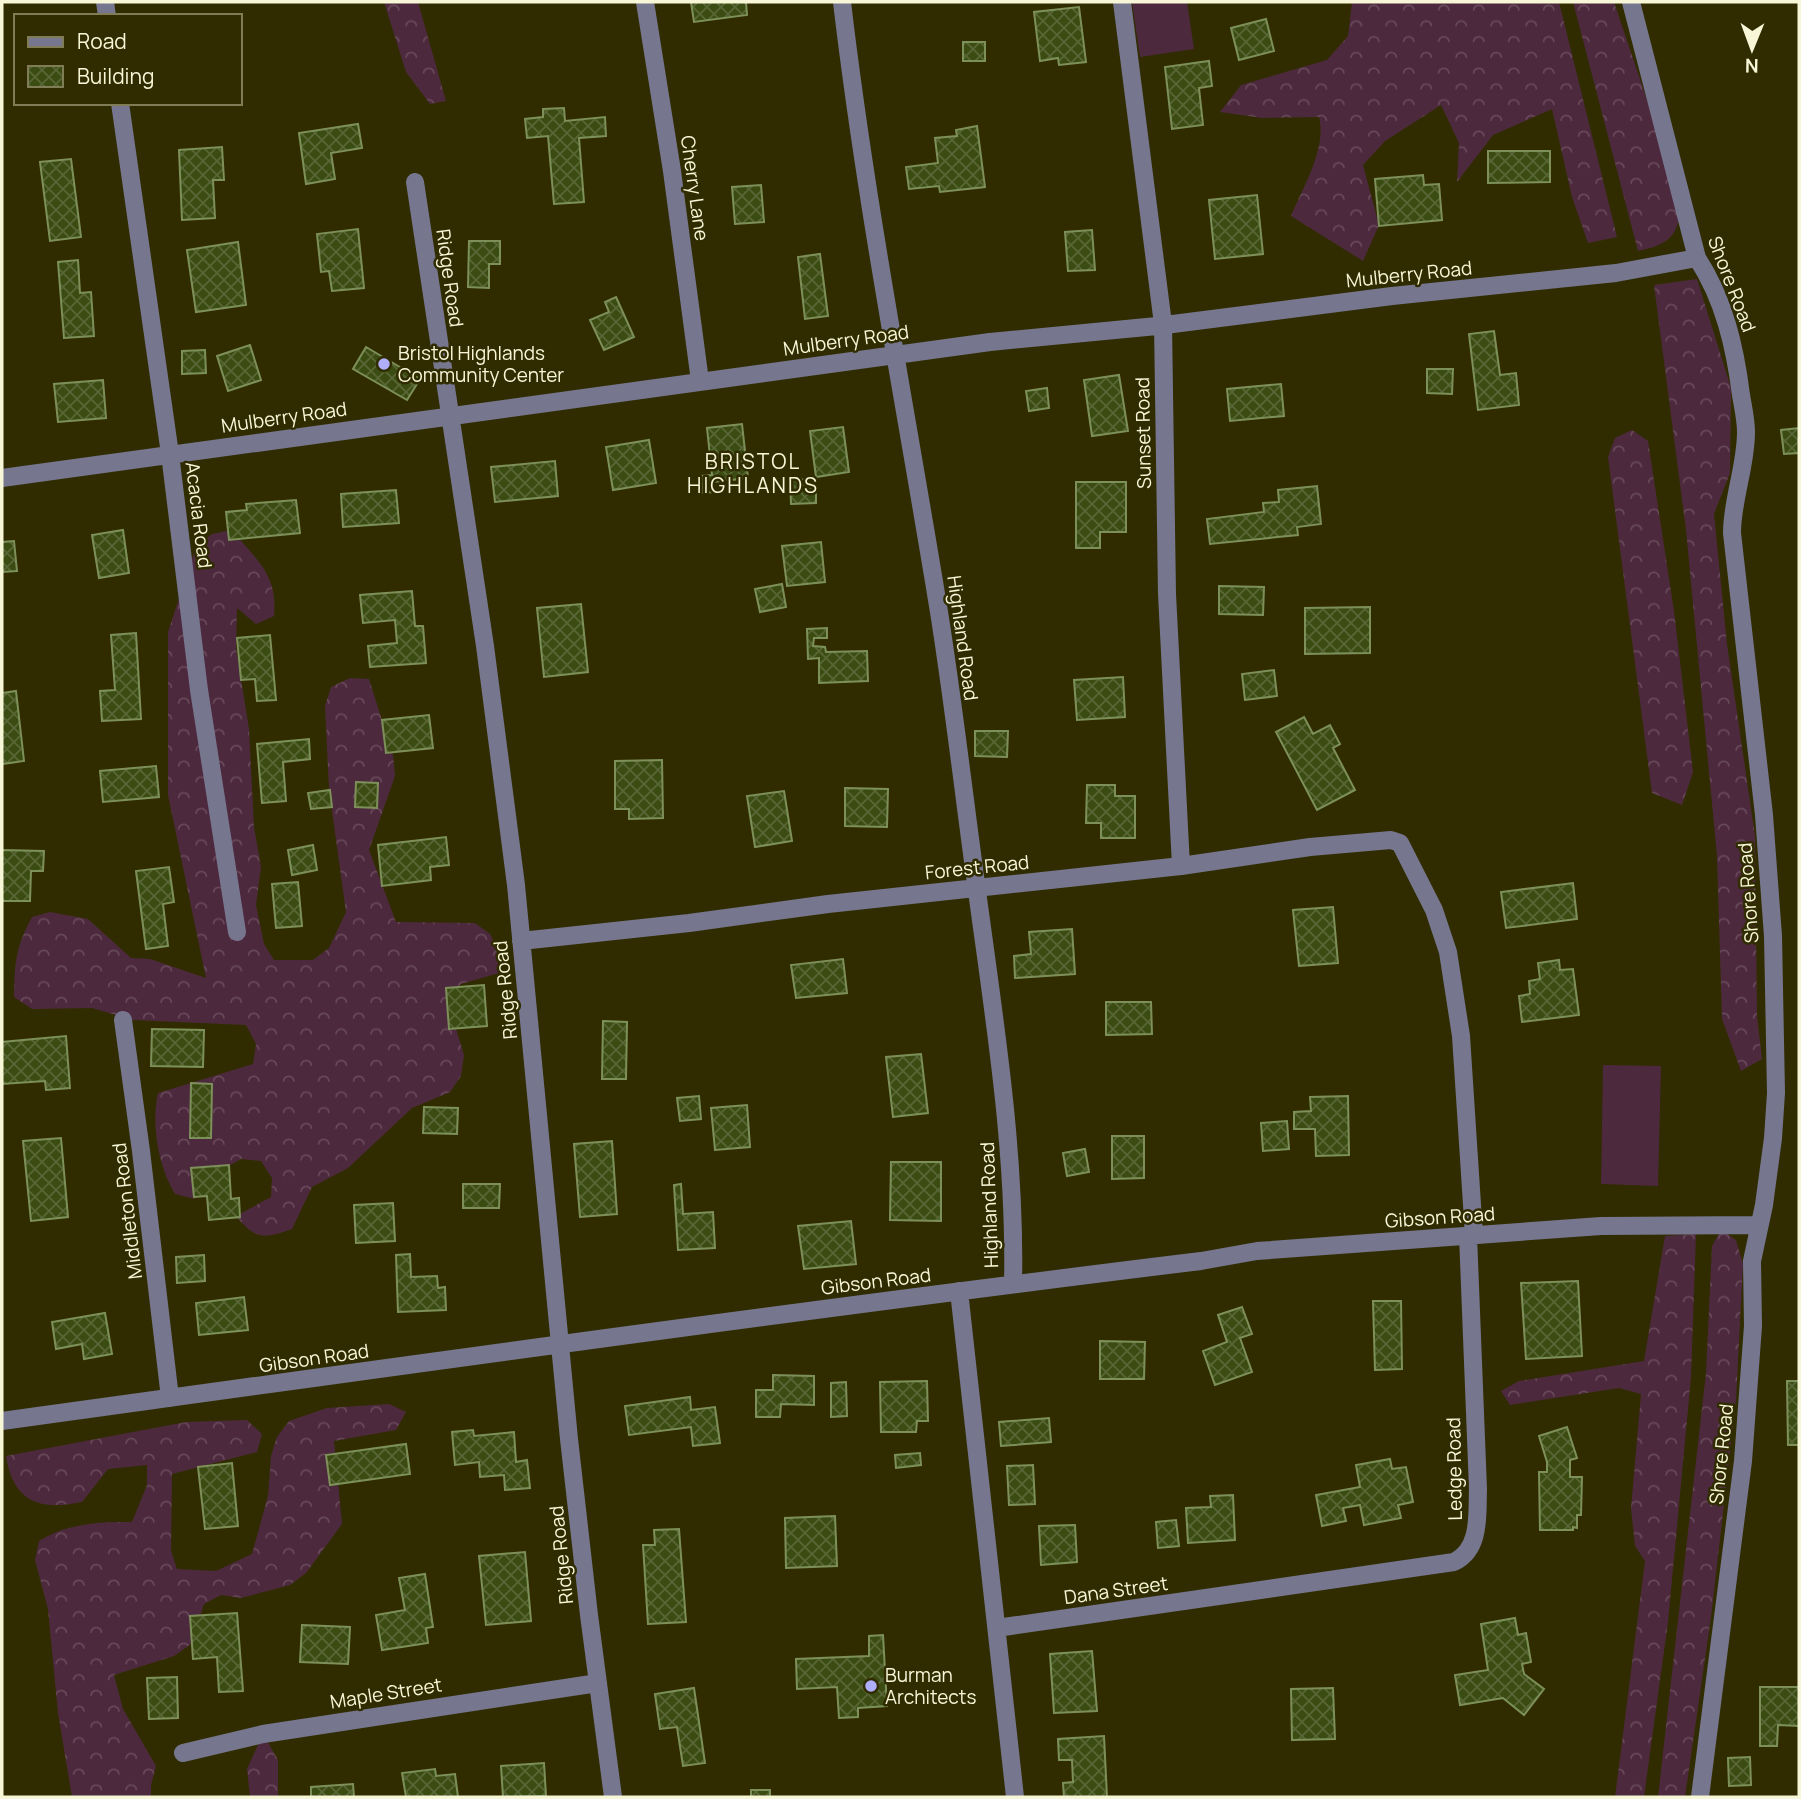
<svg xmlns="http://www.w3.org/2000/svg" width="1801" height="1799" font-family="Manrope,sans-serif">
<style>
.forest{fill:url(#forest-crowns)}
.garden{fill:#4d293e}
.building{fill:url(#building-cross-hatch);stroke:#7d905a;stroke-width:2}
.lines{fill:none;stroke-linecap:round;stroke-linejoin:round}
.minor{stroke:#76768f;stroke-width:18}
.poi-dot{fill:#afaefa;stroke:#302c00;stroke-width:2.5}
.labels{text-anchor:middle;stroke-width:5;stroke-linejoin:round;paint-order:stroke}
.street-label{font-size:19px;fill:#f7f6d7;stroke:#302c00}
.poi-label{font-size:19px;fill:#f7f6d7;stroke:#302c00;text-anchor:start}
.neighbourhood-label{font-size:21px;letter-spacing:2px;fill:#f7f6d7;stroke:#302c00}
</style>
<defs>
<pattern id="forest-crowns" width="20" height="18" patternUnits="userSpaceOnUse" patternTransform="scale(1.75)"><rect width="20" height="18" fill="#4d293e"/><path d="M2 6a3 3 0 1 1 6 0M12 15a3 3 0 1 1 6 0" fill="none" stroke="#674959"/></pattern>
<pattern id="building-cross-hatch" width="8" height="8" patternUnits="userSpaceOnUse" patternTransform="scale(1.75)"><rect width="8" height="8" fill="#3b4c13"/><path d="M0 0l8 8M0 8l8-8" fill="none" stroke="#586635"/></pattern>
</defs>
<rect width="100%" height="100%" fill="#302c00"/>
<!-- forest -->
<path class="forest" d="M 384,2 L 418,2 L 446,101 L 430,104 L 406,72 Z
M 1352,2 L 1559,2 L 1617,237 L 1588,243 L 1572,197 L 1552,109 L 1493,135 L 1457,182 L 1459,143 L 1441,105 L 1385,141 L 1363,165 L 1379,225 L 1363,261 L 1291,216 C 1303,187 1327,149 1319,117 L 1262,118 L 1220,112 L 1241,85 L 1327,60 L 1348,36 Z
M 1573,2 L 1614,2 L 1676,186 C 1684,224 1679,244 1638,251 Z
M 1697,279 L 1731,388 L 1730,473 L 1714,514 L 1727,644 L 1755,836 L 1757,1016 L 1762,1059 L 1741,1071 L 1722,1019 L 1717,856 L 1686,530 L 1654,285 Z
M 1632,430 L 1648,441 L 1674,611 L 1693,772 L 1682,805 L 1652,793 L 1608,457 L 1615,438 Z
M 232,530 C 257,561 278,574 274,616 L 256,624 L 237,608 L 236,648 L 249,729 L 254,827 L 261,867 L 256,905 L 264,944 L 274,960 L 313,960 L 329,948 L 346,912 L 329,789 L 325,706 L 331,687 L 350,678 L 369,679 L 393,755 L 395,776 L 369,850 L 396,922 L 475,923 L 490,934 L 499,952 L 499,973 L 461,984 L 447,999 L 464,1055 L 461,1076 L 450,1092 L 412,1108 L 348,1168 L 312,1187 L 292,1229 C 264,1239 256,1240 236,1216 L 271,1197 L 272,1178 L 261,1161 L 241,1159 L 223,1169 L 195,1199 L 175,1194 C 158,1166 151,1125 158,1093 L 253,1064 L 256,1044 L 246,1025 L 133,1020 L 92,1008 L 32,1009 L 14,997 C 15,961 15,949 32,917 L 50,912 L 88,919 L 131,958 L 150,959 L 206,978 L 168,795 L 168,632 L 196,547 L 212,534 Z
M 1721,1230 L 1736,1240 L 1743,1264 L 1736,1400 L 1711,1617 L 1685,1797 L 1658,1797 L 1706,1373 L 1712,1246 Z
M 1696,1234 L 1691,1377 L 1668,1622 L 1644,1797 L 1615,1797 L 1645,1561 L 1635,1546 L 1631,1508 L 1641,1394 L 1619,1388 L 1510,1405 L 1501,1391 L 1519,1381 L 1644,1361 L 1665,1236 Z
M 389,1404 L 406,1412 L 396,1430 L 334,1441 L 342,1524 L 306,1573 L 290,1585 L 241,1598 L 221,1595 L 204,1604 L 191,1644 L 174,1656 L 114,1675 L 123,1709 L 156,1766 L 151,1785 L 151,1797 L 72,1797 L 58,1713 L 48,1609 L 35,1560 L 39,1541 C 68,1523 99,1522 132,1522 L 147,1485 L 147,1465 L 108,1469 L 82,1502 C 40,1511 13,1502 6,1456 L 186,1422 L 247,1420 L 262,1434 L 257,1452 L 172,1474 L 171,1551 L 177,1569 L 216,1571 L 252,1554 L 268,1496 L 271,1456 L 277,1437 L 289,1421 L 327,1408 Z
M 263,1734 L 278,1760 L 278,1797 L 250,1797 L 247,1769 Z"/>
<!-- garden -->
<path class="garden" d="M 1132,2 L 1187,2 L 1194,49 L 1140,57 Z
M 1603,1065 L 1661,1066 L 1658,1186 L 1601,1184 Z"/>
<!-- building -->
<path class="building" d="M 691,2 L 746,2 L 747,15 L 694,22 Z
M 1079,7 L 1086,62 L 1059,65 L 1058,58 L 1040,61 L 1034,12 Z
M 1266,19 L 1274,51 L 1239,60 L 1231,28 Z
M 963,42 L 985,42 L 985,61 L 963,61 Z
M 1209,61 L 1212,86 L 1199,88 L 1203,125 L 1172,129 L 1165,67 Z
M 564,108 L 565,121 L 605,117 L 606,136 L 579,138 L 584,202 L 554,204 L 548,136 L 527,138 L 525,119 L 543,117 L 543,109 Z
M 358,124 L 362,148 L 331,153 L 335,179 L 306,184 L 299,133 Z
M 977,126 L 985,187 L 940,192 L 939,186 L 909,189 L 906,167 L 938,163 L 935,138 L 957,136 L 956,130 Z
M 222,147 L 224,180 L 213,180 L 215,218 L 182,220 L 179,150 Z
M 1488,151 L 1550,151 L 1550,182 L 1488,183 Z
M 71,159 L 81,237 L 50,241 L 40,162 Z
M 1423,175 L 1424,185 L 1439,184 L 1442,220 L 1379,226 L 1375,179 Z
M 761,185 L 764,222 L 735,224 L 732,187 Z
M 1257,195 L 1263,254 L 1215,259 L 1209,200 Z
M 358,229 L 364,288 L 332,291 L 329,271 L 321,272 L 317,234 Z
M 1092,230 L 1095,270 L 1068,271 L 1065,232 Z
M 469,241 L 500,241 L 500,264 L 489,264 L 489,288 L 468,287 Z
M 238,242 L 246,305 L 196,312 L 187,250 Z
M 820,254 L 828,316 L 805,319 L 798,257 Z
M 78,260 L 80,293 L 91,292 L 94,336 L 64,338 L 58,262 Z
M 616,297 L 634,337 L 604,350 L 590,320 L 609,312 L 605,302 Z
M 1494,331 L 1500,375 L 1516,373 L 1519,405 L 1478,410 L 1469,334 Z
M 250,345 L 261,380 L 228,391 L 217,356 Z
M 366,347 L 420,379 L 407,400 L 353,369 Z
M 205,350 L 206,373 L 182,374 L 182,351 Z
M 1427,369 L 1453,369 L 1452,394 L 1427,393 Z
M 1119,375 L 1128,431 L 1092,436 L 1084,380 Z
M 103,380 L 106,418 L 58,422 L 54,384 Z
M 1281,384 L 1284,416 L 1230,421 L 1227,389 Z
M 1047,388 L 1049,408 L 1029,411 L 1026,391 Z
M 742,424 L 748,478 L 713,482 L 713,492 L 703,493 L 701,476 L 712,475 L 707,428 Z
M 843,427 L 849,472 L 816,477 L 810,431 Z
M 1799,428 L 1799,453 L 1784,454 L 1781,430 Z
M 649,440 L 656,483 L 613,490 L 606,447 Z
M 555,461 L 558,496 L 495,502 L 491,467 Z
M 816,479 L 816,503 L 791,504 L 790,480 Z
M 1076,482 L 1126,482 L 1126,532 L 1100,532 L 1100,548 L 1076,548 Z
M 1317,486 L 1321,524 L 1297,527 L 1298,535 L 1210,544 L 1207,519 L 1264,512 L 1263,503 L 1279,502 L 1278,490 Z
M 396,490 L 399,523 L 343,527 L 341,494 Z
M 296,500 L 300,533 L 229,540 L 226,512 L 247,510 L 246,504 Z
M 123,530 L 129,573 L 99,578 L 92,535 Z
M 14,541 L 17,571 L 2,572 L 2,542 Z
M 821,542 L 825,582 L 787,586 L 782,546 Z
M 782,584 L 786,607 L 760,612 L 755,589 Z
M 1219,586 L 1264,587 L 1263,615 L 1219,614 Z
M 412,591 L 415,626 L 423,626 L 426,663 L 370,667 L 368,646 L 397,643 L 395,620 L 363,623 L 360,595 Z
M 581,604 L 588,672 L 544,677 L 537,608 Z
M 1370,607 L 1370,653 L 1305,654 L 1305,608 Z
M 827,628 L 827,638 L 814,638 L 813,646 L 825,647 L 826,652 L 867,651 L 868,681 L 819,683 L 819,658 L 808,659 L 807,629 Z
M 136,633 L 141,719 L 102,721 L 100,691 L 115,690 L 111,635 Z
M 270,635 L 276,700 L 257,701 L 255,679 L 241,680 L 237,638 Z
M 1274,670 L 1277,696 L 1245,700 L 1242,674 Z
M 1123,677 L 1125,717 L 1077,720 L 1074,680 Z
M 16,691 L 24,761 L 2,764 L 2,693 Z
M 429,715 L 433,748 L 386,753 L 382,720 Z
M 1304,717 L 1313,734 L 1330,725 L 1340,744 L 1333,748 L 1355,790 L 1317,810 L 1276,732 Z
M 975,731 L 1008,731 L 1007,757 L 975,756 Z
M 309,739 L 310,759 L 283,762 L 286,801 L 262,803 L 257,744 Z
M 662,760 L 663,818 L 629,819 L 629,809 L 615,809 L 615,761 Z
M 156,766 L 159,797 L 103,802 L 100,771 Z
M 356,782 L 378,783 L 377,808 L 355,807 Z
M 1087,785 L 1115,785 L 1115,796 L 1135,796 L 1135,838 L 1101,838 L 1101,823 L 1086,823 Z
M 845,788 L 888,789 L 887,827 L 845,826 Z
M 330,790 L 332,807 L 311,809 L 308,793 Z
M 784,791 L 792,841 L 755,847 L 747,796 Z
M 446,837 L 449,865 L 430,867 L 431,880 L 382,886 L 378,845 Z
M 313,845 L 317,870 L 292,875 L 288,850 Z
M 2,850 L 44,851 L 43,871 L 31,871 L 30,901 L 2,901 Z
M 169,867 L 174,902 L 163,904 L 168,946 L 146,949 L 136,871 Z
M 298,882 L 302,926 L 276,928 L 272,884 Z
M 1573,883 L 1577,919 L 1506,928 L 1501,892 Z
M 1333,907 L 1338,963 L 1299,966 L 1293,910 Z
M 1072,929 L 1075,974 L 1015,978 L 1014,956 L 1031,954 L 1029,932 Z
M 843,959 L 847,993 L 796,998 L 791,965 Z
M 1559,960 L 1560,970 L 1573,969 L 1579,1015 L 1522,1022 L 1519,996 L 1530,994 L 1529,981 L 1540,979 L 1538,963 Z
M 484,985 L 487,1026 L 449,1029 L 446,988 Z
M 1106,1002 L 1151,1002 L 1152,1034 L 1106,1035 Z
M 603,1021 L 627,1022 L 626,1079 L 602,1079 Z
M 152,1029 L 204,1030 L 203,1067 L 151,1066 Z
M 66,1036 L 70,1088 L 46,1090 L 45,1081 L 2,1084 L 2,1042 Z
M 921,1054 L 928,1113 L 893,1117 L 886,1057 Z
M 191,1083 L 212,1084 L 211,1138 L 190,1138 Z
M 699,1096 L 701,1119 L 680,1121 L 677,1098 Z
M 1348,1096 L 1349,1155 L 1316,1156 L 1315,1129 L 1294,1129 L 1294,1112 L 1311,1111 L 1310,1097 Z
M 747,1105 L 750,1147 L 715,1150 L 711,1108 Z
M 424,1107 L 458,1108 L 457,1134 L 423,1133 Z
M 1287,1121 L 1289,1149 L 1263,1151 L 1261,1123 Z
M 1112,1136 L 1144,1136 L 1144,1178 L 1112,1179 Z
M 61,1138 L 68,1217 L 31,1221 L 23,1141 Z
M 612,1141 L 617,1214 L 580,1217 L 574,1144 Z
M 1085,1149 L 1089,1172 L 1067,1176 L 1063,1153 Z
M 891,1162 L 941,1162 L 941,1221 L 890,1220 Z
M 229,1165 L 231,1199 L 239,1198 L 240,1217 L 209,1220 L 207,1196 L 194,1197 L 191,1168 Z
M 463,1184 L 500,1184 L 499,1208 L 463,1208 Z
M 681,1184 L 683,1214 L 713,1212 L 715,1248 L 678,1250 L 674,1185 Z
M 393,1203 L 395,1241 L 356,1243 L 354,1205 Z
M 851,1221 L 856,1264 L 804,1269 L 798,1226 Z
M 410,1254 L 411,1277 L 437,1276 L 438,1288 L 445,1287 L 446,1310 L 398,1312 L 396,1255 Z
M 204,1255 L 205,1281 L 177,1283 L 176,1257 Z
M 1578,1281 L 1582,1356 L 1526,1359 L 1521,1283 Z
M 244,1297 L 248,1330 L 199,1335 L 196,1303 Z
M 1373,1301 L 1401,1301 L 1402,1369 L 1375,1370 Z
M 1242,1307 L 1252,1334 L 1240,1338 L 1252,1372 L 1215,1385 L 1203,1351 L 1227,1342 L 1218,1315 Z
M 105,1313 L 112,1354 L 84,1359 L 82,1344 L 56,1349 L 52,1322 Z
M 1100,1341 L 1145,1342 L 1144,1379 L 1100,1379 Z
M 773,1375 L 814,1376 L 814,1405 L 781,1404 L 780,1417 L 756,1417 L 756,1390 L 773,1390 Z
M 927,1381 L 928,1421 L 917,1421 L 916,1432 L 881,1432 L 880,1382 Z
M 1787,1381 L 1799,1381 L 1799,1445 L 1788,1445 Z
M 846,1382 L 847,1416 L 831,1417 L 831,1383 Z
M 690,1397 L 691,1410 L 715,1407 L 720,1443 L 693,1446 L 691,1427 L 629,1435 L 625,1406 Z
M 1049,1418 L 1051,1442 L 1001,1446 L 999,1422 Z
M 1567,1427 L 1577,1458 L 1570,1460 L 1570,1477 L 1582,1477 L 1581,1515 L 1577,1515 L 1577,1528 L 1573,1527 L 1573,1530 L 1540,1530 L 1539,1472 L 1547,1472 L 1547,1462 L 1539,1436 Z
M 473,1430 L 474,1436 L 514,1432 L 516,1462 L 527,1460 L 530,1488 L 505,1490 L 504,1475 L 480,1477 L 479,1462 L 455,1465 L 452,1432 Z
M 406,1444 L 410,1474 L 330,1485 L 326,1455 Z
M 920,1453 L 921,1465 L 896,1468 L 895,1455 Z
M 1390,1459 L 1392,1469 L 1406,1467 L 1413,1502 L 1398,1505 L 1401,1518 L 1364,1525 L 1360,1505 L 1343,1508 L 1346,1521 L 1322,1526 L 1316,1495 L 1360,1487 L 1356,1465 Z
M 232,1463 L 238,1526 L 205,1529 L 198,1467 Z
M 1033,1465 L 1035,1504 L 1009,1505 L 1007,1466 Z
M 1233,1495 L 1235,1540 L 1188,1543 L 1186,1508 L 1211,1507 L 1210,1496 Z
M 835,1516 L 837,1566 L 786,1568 L 785,1518 Z
M 1176,1520 L 1179,1546 L 1158,1548 L 1156,1522 Z
M 1075,1525 L 1077,1562 L 1041,1565 L 1039,1526 Z
M 679,1529 L 686,1622 L 648,1624 L 643,1545 L 655,1545 L 654,1530 Z
M 525,1552 L 531,1621 L 486,1625 L 479,1556 Z
M 425,1574 L 433,1627 L 426,1628 L 428,1643 L 382,1650 L 376,1615 L 405,1610 L 399,1578 Z
M 237,1613 L 243,1691 L 219,1692 L 217,1657 L 193,1659 L 190,1616 Z
M 1515,1618 L 1518,1635 L 1526,1633 L 1531,1662 L 1522,1664 L 1524,1674 L 1544,1689 L 1524,1715 L 1503,1698 L 1460,1705 L 1455,1675 L 1488,1670 L 1481,1624 Z
M 302,1625 L 350,1627 L 348,1664 L 300,1662 Z
M 883,1635 L 887,1706 L 858,1708 L 858,1717 L 839,1718 L 837,1687 L 797,1689 L 796,1659 L 869,1656 L 869,1636 Z
M 1092,1651 L 1097,1711 L 1054,1713 L 1050,1654 Z
M 177,1677 L 178,1718 L 149,1719 L 147,1678 Z
M 1760,1687 L 1799,1687 L 1799,1726 L 1778,1725 L 1777,1746 L 1760,1746 Z
M 694,1688 L 705,1763 L 683,1766 L 677,1727 L 660,1729 L 655,1694 Z
M 1333,1688 L 1335,1739 L 1292,1740 L 1291,1689 Z
M 1104,1736 L 1107,1797 L 1064,1797 L 1063,1783 L 1073,1782 L 1072,1760 L 1059,1760 L 1058,1739 Z
M 1750,1757 L 1751,1785 L 1729,1786 L 1728,1758 Z
M 544,1763 L 546,1796 L 503,1797 L 501,1766 Z
M 435,1769 L 436,1776 L 455,1774 L 458,1797 L 406,1797 L 402,1773 Z
M 353,1784 L 354,1797 L 311,1797 L 311,1787 Z
M 751,1790 L 770,1790 L 770,1797 L 751,1797 Z"/>
<g class="lines">
<!-- minor -->
<path class="minor" d="M 105,2 L 107,16
M 645,2 L 672,171 L 700,381
M 842,2 C 866,206 906,409 939,612 C 953,700 963,788 975,876 C 993,1012 1016,1147 1013,1284
M 1122,2 L 1163,324 L 1167,594 L 1181,866
M 1631,2 L 1697,258 C 1724,299 1735,347 1741,395 C 1743,407 1746,420 1746,432 C 1746,467 1732,499 1732,533 L 1764,815 L 1773,936 L 1776,1093 L 1773,1138 L 1764,1205 L 1752,1261 L 1753,1326 L 1743,1461 L 1700,1797
M 120,103 L 170,454 L 199,690 L 237,932
M 415,182 L 485,646 L 516,885 L 569,1439 L 589,1615 L 613,1797
M 2,478 L 990,342 L 1157,326 L 1392,296 L 1616,273 L 1697,258
M 521,941 L 689,923 L 828,904 L 1181,866 L 1310,847 L 1391,840 L 1400,843 L 1434,910 L 1448,952 L 1461,1036 L 1474,1235
M 123,1020 L 141,1151 L 170,1398
M 959,1291 L 1015,1797
M 2,1421 C 401,1366 800,1310 1201,1261 L 1257,1251 L 1601,1226 L 1759,1225
M 997,1628 L 1454,1562 C 1481,1549 1477,1515 1478,1489 L 1468,1235
M 183,1753 L 263,1734 L 598,1683"/>
</g>
<!-- markers -->
<g class="poi-dot">
<circle cx="384" cy="364" r="7"/>
<circle cx="871" cy="1686" r="7"/>
</g>
<g class="labels">
<!-- street labels -->
<g class="street-label">
<text transform="translate(695 188) rotate(82)" y="7">Cherry Lane</text>
<text transform="translate(1409 274) rotate(-6)" y="7">Mulberry Road</text>
<text transform="translate(450 278) rotate(82)" y="7">Ridge Road</text>
<text transform="translate(1732 284) rotate(69)" y="7">Shore Road</text>
<text transform="translate(846 340) rotate(-8)" y="7">Mulberry Road</text>
<text transform="translate(284 417) rotate(-8)" y="7">Mulberry Road</text>
<text transform="translate(1143 433) rotate(-91)" y="7">Sunset Road</text>
<text transform="translate(199 515) rotate(83)" y="7">Acacia Road</text>
<text transform="translate(963 638) rotate(82)" y="7">Highland Road</text>
<text transform="translate(977 867) rotate(-6)" y="7">Forest Road</text>
<text transform="translate(1748 893) rotate(-94)" y="7">Shore Road</text>
<text transform="translate(505 990) rotate(-96)" y="7">Ridge Road</text>
<text transform="translate(989 1205) rotate(-92)" y="7">Highland Road</text>
<text transform="translate(127 1211) rotate(-97)" y="7">Middleton Road</text>
<text transform="translate(1440 1217) rotate(-4)" y="7">Gibson Road</text>
<text transform="translate(876 1281) rotate(-7)" y="7">Gibson Road</text>
<text transform="translate(314 1358) rotate(-8)" y="7">Gibson Road</text>
<text transform="translate(1721 1454) rotate(-84)" y="7">Shore Road</text>
<text transform="translate(1454 1469) rotate(-91)" y="7">Ledge Road</text>
<text transform="translate(561 1555) rotate(-96)" y="7">Ridge Road</text>
<text transform="translate(1116 1590) rotate(-8)" y="7">Dana Street</text>
<text transform="translate(386 1693) rotate(-9)" y="7">Maple Street</text>
</g>
<!-- poi labels -->
<g class="poi-label">
<text x="398" y="360">Bristol Highlands<tspan x="398" dy="22">Community Center</tspan></text>
<text x="885" y="1682">Burman<tspan x="885" dy="22">Architects</tspan></text>
</g>
<!-- neighbourhood labels -->
<g class="neighbourhood-label">
<text x="753" y="469">BRISTOL<tspan x="753" dy="24">HIGHLANDS</tspan></text>
</g>
</g>
<!-- border -->
<rect width="1801" height="1799" fill="none" stroke="#f7f6d7" stroke-width="7"/>
<!-- legend -->
<rect x="14" y="14" width="228" height="91" fill="#302c00" stroke="#807d56" stroke-width="2"/>
<rect x="28" y="37" width="35" height="10" fill="#76768f" stroke="#807d56" stroke-width="2"/>
<text x="77" y="49" font-size="21" fill="#f7f6d7">Road</text>
<rect x="28" y="66" width="35" height="21" fill="url(#building-cross-hatch)" stroke="#807d56" stroke-width="2"/>
<text x="77" y="84" font-size="21" fill="#f7f6d7">Building</text>
<!-- north arrow -->
<g transform="translate(1752 49) rotate(181)" stroke="#302c00" stroke-width="5" paint-order="stroke">
<path d="M0-5L12 26L0 18L-12 26Z" fill="#f7f6d7"/>
<text y="-10" font-size="19" font-weight="bold" text-anchor="middle" fill="#f7f6d7">N</text>
</g>
</svg>
